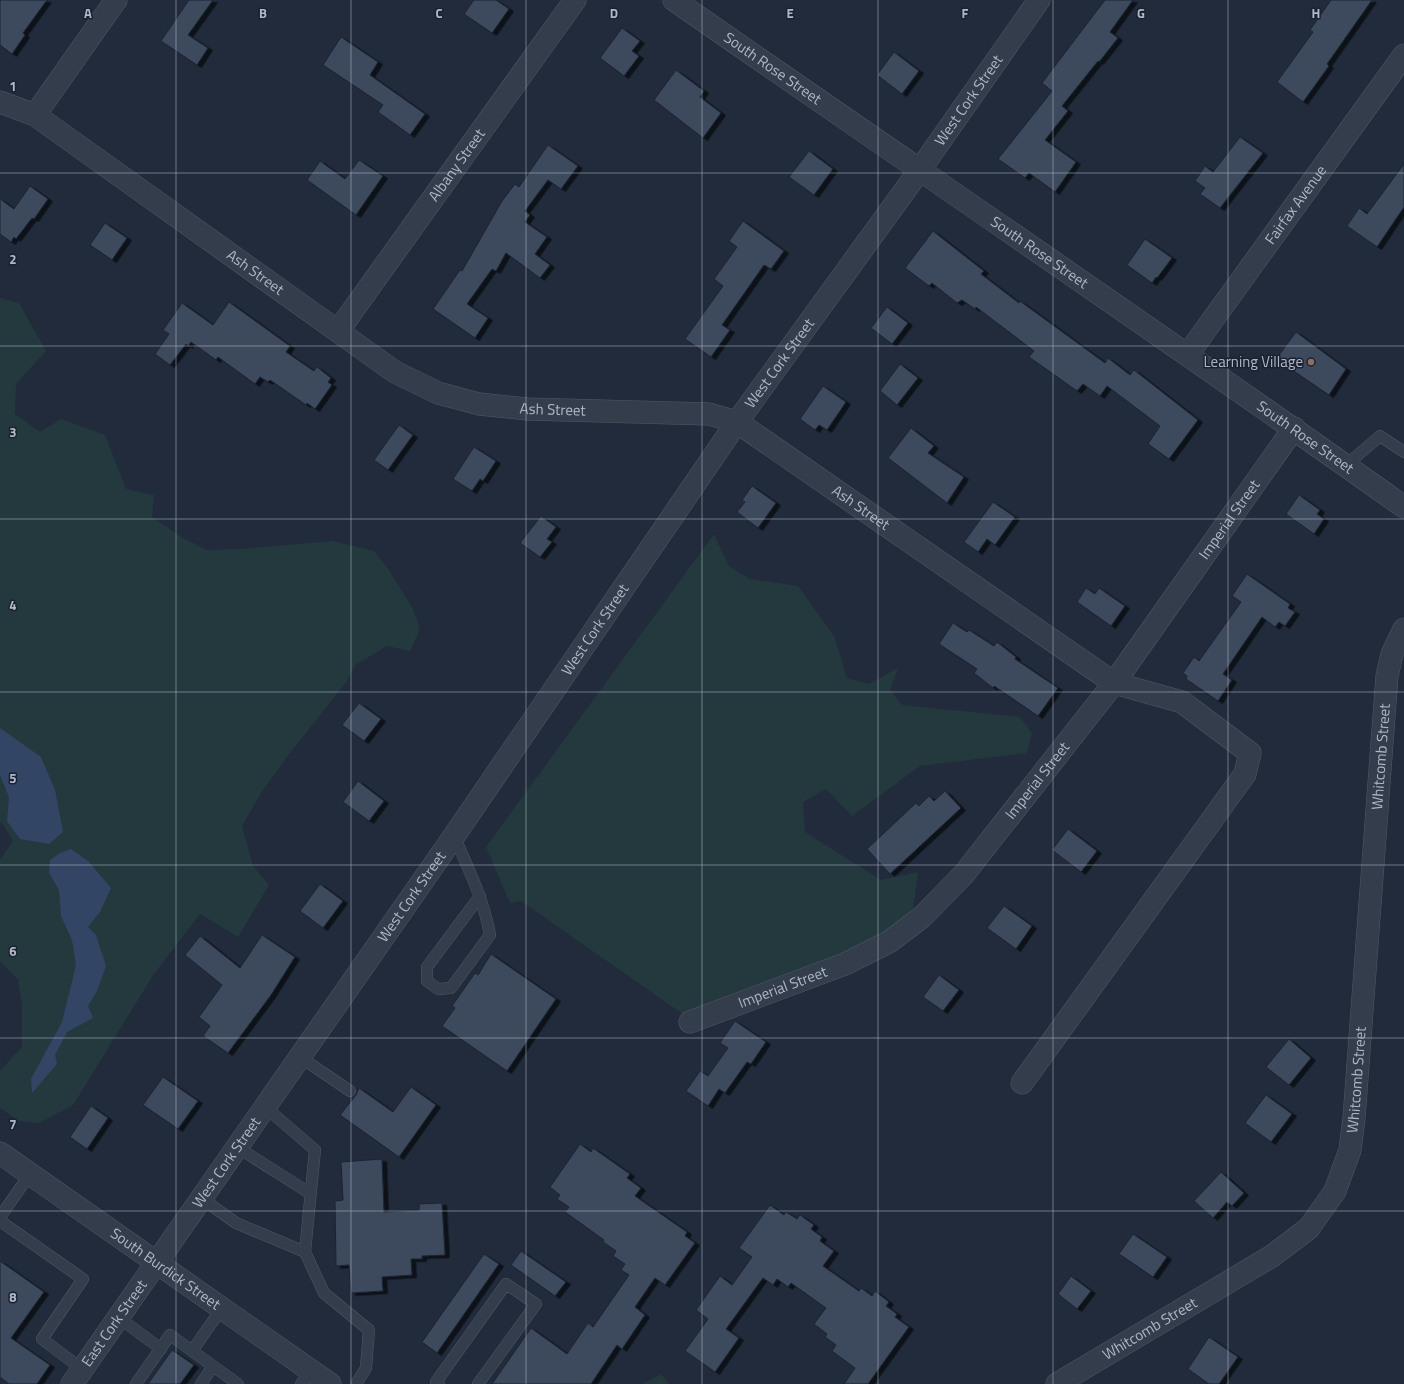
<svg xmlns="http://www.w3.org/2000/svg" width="1404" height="1384" font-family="'Titillium Web',sans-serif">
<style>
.green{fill:#23393d}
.water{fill:#334564}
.building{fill:#3c495b;stroke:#1c2433;filter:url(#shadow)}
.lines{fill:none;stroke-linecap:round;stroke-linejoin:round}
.service-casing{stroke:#505867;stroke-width:12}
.minor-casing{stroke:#505867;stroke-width:23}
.tertiary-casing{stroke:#505867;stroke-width:23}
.service{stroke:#343d4c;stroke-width:11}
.minor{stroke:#343d4c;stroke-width:22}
.tertiary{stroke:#343d4c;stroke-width:22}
.grid{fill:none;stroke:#b0b8c8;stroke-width:1;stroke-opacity:0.55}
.education-dot{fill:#8d6e63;stroke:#1a2231;stroke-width:1.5}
.labels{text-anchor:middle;stroke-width:3;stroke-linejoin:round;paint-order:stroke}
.street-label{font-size:15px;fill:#b0b8c8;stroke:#1a2231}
.poi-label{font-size:15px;fill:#b0b8c8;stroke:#1a2231;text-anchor:end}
.grid-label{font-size:13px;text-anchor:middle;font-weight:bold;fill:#b0b8c8;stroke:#1a2231;stroke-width:3;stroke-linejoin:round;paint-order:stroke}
</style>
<defs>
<filter id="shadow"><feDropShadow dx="4.5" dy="2.5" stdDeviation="0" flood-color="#0009"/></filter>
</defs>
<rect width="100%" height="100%" fill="#212b3c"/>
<!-- green -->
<path class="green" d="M 0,298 L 19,303 L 46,351 L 16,384 L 15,414 L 40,432 L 61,419 L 105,435 L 126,489 L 154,495 L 152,517 L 183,538 L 207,550 L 241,549 L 333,541 L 374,551 L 389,570 L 413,609 L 420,629 L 410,651 L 387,646 L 355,665 L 347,681 L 287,757 L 263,790 L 242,826 L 253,866 L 269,885 L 238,937 L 200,914 L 154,974 L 73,1105 L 39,1123 L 19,1121 L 0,1108 L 0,1071 L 22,1047 L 22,1005 L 18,980 L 0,961 L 0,860 L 13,841 L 3,824 L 0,822 Z
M 714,534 L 729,566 L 750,579 L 798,586 L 834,636 L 847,678 L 869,684 L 898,668 L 890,690 L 902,705 L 1020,717 L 1032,733 L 1027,753 L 920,766 L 852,816 L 826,789 L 803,802 L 805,832 L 881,880 L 918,872 L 913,909 L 882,937 L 839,958 L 684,1015 L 521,901 L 510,903 L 486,847 Z
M 661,1374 L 669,1384 L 643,1384 Z"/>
<!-- water -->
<path class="water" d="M 0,728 L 41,757 L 55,790 L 63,832 L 49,844 L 20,839 L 7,821 L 9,797 L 0,775 Z
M 71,849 L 88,861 L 111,888 L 100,912 L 88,927 L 96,935 L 106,966 L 97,991 L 88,1006 L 93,1018 L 67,1032 L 55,1055 L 57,1064 L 32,1093 L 31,1079 L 62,1022 L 76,965 L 72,940 L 61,916 L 59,890 L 49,873 L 50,860 L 60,853 Z"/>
<!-- building -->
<path class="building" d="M 0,0 L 47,0 L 23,33 L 25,35 L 12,54 L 0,45 Z
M 189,0 L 213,0 L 188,35 L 208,48 L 197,65 L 161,41 Z
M 474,0 L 496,0 L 509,9 L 492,33 L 464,14 Z
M 1105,0 L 1133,0 L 1110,32 L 1118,38 L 1099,62 L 1098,61 L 1062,106 L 1068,111 L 1045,140 L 1076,162 L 1055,192 L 1029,173 L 1025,178 L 998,159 L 1052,91 L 1042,83 Z
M 1331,0 L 1372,0 L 1327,64 L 1329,66 L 1303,102 L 1277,82 L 1313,32 L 1310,30 Z
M 622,28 L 640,41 L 632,51 L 639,56 L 624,76 L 600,58 Z
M 341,37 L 378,62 L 370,75 L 425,114 L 410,135 L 378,112 L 383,105 L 323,65 Z
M 894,52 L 919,71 L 902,94 L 877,75 Z
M 676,70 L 704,91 L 700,97 L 721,113 L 703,138 L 654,100 Z
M 1240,137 L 1263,153 L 1220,208 L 1200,194 L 1205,188 L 1195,181 L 1205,166 L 1213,172 Z
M 548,145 L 578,166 L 561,189 L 548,180 L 525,211 L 530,215 L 525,222 L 547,237 L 535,254 L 550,265 L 540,278 L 506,253 L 496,271 L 492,269 L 467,304 L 488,318 L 475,338 L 433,309 L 460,270 L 462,271 L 502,201 L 515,184 L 519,187 Z
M 809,151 L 833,169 L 814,195 L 789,177 Z
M 359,160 L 383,176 L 356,215 L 307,180 L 320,161 L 345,179 Z
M 1404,164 L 1404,207 L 1377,247 L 1347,226 L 1359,208 L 1367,214 Z
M 30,186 L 48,199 L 34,219 L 32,218 L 16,239 L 14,237 L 11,242 L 0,234 L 0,199 L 14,209 Z
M 743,221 L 784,251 L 771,269 L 764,265 L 722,325 L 730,330 L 711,357 L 685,339 L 723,286 L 714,279 L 737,247 L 729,241 Z
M 105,223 L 127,238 L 112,260 L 90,245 Z
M 933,231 L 984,271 L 981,274 L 1019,303 L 1020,301 L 1105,363 L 1108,358 L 1130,375 L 1134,370 L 1198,420 L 1169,459 L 1148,444 L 1160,426 L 1107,386 L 1100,396 L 1083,384 L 1077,391 L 1029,357 L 1034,351 L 976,307 L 975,309 L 962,300 L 957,303 L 932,283 L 929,286 L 905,268 Z
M 1145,239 L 1172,258 L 1157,278 L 1156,277 L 1152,283 L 1127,265 Z
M 229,302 L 290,346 L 286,352 L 314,371 L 317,367 L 331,378 L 328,382 L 332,385 L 315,409 L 307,403 L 306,405 L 270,380 L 268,382 L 260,377 L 255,384 L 218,357 L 216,360 L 191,342 L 188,346 L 186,344 L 170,365 L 155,354 L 169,334 L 163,330 L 182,303 L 213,325 Z
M 887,307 L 908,323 L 892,344 L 871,328 Z
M 1296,332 L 1346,369 L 1329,395 L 1276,359 Z
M 900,364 L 918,378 L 897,405 L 880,391 Z
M 823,386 L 846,402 L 827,430 L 819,425 L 815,430 L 800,419 Z
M 399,425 L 413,435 L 388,470 L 374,460 Z
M 911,428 L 934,446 L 928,453 L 964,477 L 947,503 L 888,458 Z
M 474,447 L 496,461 L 483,481 L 480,479 L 472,491 L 453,479 Z
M 752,486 L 776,503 L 758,528 L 737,512 L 745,502 L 742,500 Z
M 1299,495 L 1320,510 L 1317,514 L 1324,519 L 1314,534 L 1286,514 Z
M 993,502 L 1015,517 L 995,545 L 987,539 L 978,552 L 964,542 Z
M 541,516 L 556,527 L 547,539 L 552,542 L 540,557 L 520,543 Z
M 1247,574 L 1290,604 L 1288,608 L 1295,612 L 1285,626 L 1279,622 L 1275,627 L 1262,617 L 1223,674 L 1232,680 L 1218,701 L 1186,679 L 1187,676 L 1183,673 L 1194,657 L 1199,661 L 1241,602 L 1232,596 Z
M 1086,588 L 1095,594 L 1099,588 L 1125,606 L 1111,626 L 1077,602 Z
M 953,623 L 967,632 L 969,630 L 994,646 L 997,642 L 1016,657 L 1015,659 L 1058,688 L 1038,716 L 994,686 L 993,688 L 974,673 L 977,669 L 939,644 Z
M 359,703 L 381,719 L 364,741 L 342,725 Z
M 358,781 L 384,801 L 369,821 L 343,802 Z
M 945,791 L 961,808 L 890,874 L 867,849 L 916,803 L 919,806 L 929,796 L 934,801 Z
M 1068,829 L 1097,851 L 1081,872 L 1052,850 Z
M 320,884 L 343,901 L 323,928 L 300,911 Z
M 1004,906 L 1032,926 L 1016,949 L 987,928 Z
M 262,935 L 295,957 L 271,995 L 228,1053 L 203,1036 L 210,1026 L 199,1017 L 222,985 L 185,955 L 200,936 L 240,968 Z
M 491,954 L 556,999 L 507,1071 L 442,1026 L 455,1008 L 452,1006 L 475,973 L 478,975 Z
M 939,975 L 959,990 L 943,1011 L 923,997 Z
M 735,1021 L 766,1042 L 751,1064 L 747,1062 L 725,1093 L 719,1089 L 708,1106 L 686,1091 L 700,1071 L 708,1076 L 728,1048 L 720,1043 Z
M 1289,1039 L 1311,1058 L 1289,1085 L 1266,1067 Z
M 163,1077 L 198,1101 L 178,1129 L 143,1105 Z
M 411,1087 L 436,1105 L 399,1157 L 340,1115 L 356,1095 L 359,1088 L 393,1112 Z
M 1266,1095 L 1292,1114 L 1271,1142 L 1245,1123 Z
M 91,1106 L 108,1118 L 87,1149 L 70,1137 Z
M 580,1144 L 591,1152 L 593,1148 L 630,1174 L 627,1178 L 641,1188 L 635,1196 L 687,1232 L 685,1236 L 695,1243 L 665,1285 L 655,1278 L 635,1307 L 645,1315 L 622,1349 L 617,1345 L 591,1384 L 492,1384 L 531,1328 L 567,1354 L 588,1323 L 593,1327 L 629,1275 L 621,1270 L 625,1264 L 613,1256 L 616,1251 L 603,1242 L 604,1240 L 565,1212 L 569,1207 L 557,1199 L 560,1195 L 550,1187 Z
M 382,1159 L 384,1212 L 419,1210 L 419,1204 L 442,1203 L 445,1255 L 422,1256 L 422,1259 L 411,1259 L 412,1275 L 382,1277 L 383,1291 L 351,1293 L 349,1265 L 336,1266 L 335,1201 L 343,1200 L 341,1162 Z
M 1221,1172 L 1244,1193 L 1232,1206 L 1227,1202 L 1213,1218 L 1194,1201 Z
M 770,1205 L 784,1215 L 786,1212 L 797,1219 L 800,1215 L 814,1225 L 811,1229 L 822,1237 L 820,1241 L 834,1251 L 823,1266 L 859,1291 L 861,1288 L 872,1296 L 875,1291 L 889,1302 L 886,1306 L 897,1314 L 895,1317 L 909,1327 L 868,1384 L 844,1384 L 855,1368 L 832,1351 L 836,1345 L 825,1337 L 827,1334 L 814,1324 L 826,1308 L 791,1283 L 788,1287 L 777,1279 L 773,1285 L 763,1278 L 726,1329 L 739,1338 L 715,1372 L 685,1351 L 708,1319 L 696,1310 L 720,1276 L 732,1285 L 752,1257 L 739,1248 Z
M 1133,1234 L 1167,1257 L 1153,1277 L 1119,1254 Z
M 521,1251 L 566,1282 L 555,1296 L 511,1265 Z
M 484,1254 L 499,1264 L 437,1353 L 422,1342 Z
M 0,1261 L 44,1292 L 11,1338 L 50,1365 L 37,1384 L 9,1384 L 0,1377 Z
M 1071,1276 L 1091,1291 L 1077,1309 L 1058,1294 Z
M 1209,1337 L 1238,1357 L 1219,1384 L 1209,1384 L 1188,1369 Z
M 172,1350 L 194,1365 L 180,1384 L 148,1384 Z"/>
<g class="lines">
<!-- service casing -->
<g class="service-casing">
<path id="service" d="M 1346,465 L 1380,436 L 1404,452
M 454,836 C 468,868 484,900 490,935 L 451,988 L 438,989 L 427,981 L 427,967 L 480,896
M 300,1057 L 350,1091
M 265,1107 L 315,1150 L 305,1252 L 324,1293 L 369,1330 L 366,1368 L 356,1384
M 237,1147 L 311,1194
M 201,1198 L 236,1223 L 305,1252
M 0,1217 L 30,1174
M 0,1221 L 83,1279 L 42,1339 L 82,1369
M 118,1317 L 161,1349
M 192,1351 L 222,1308
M 136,1384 L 170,1335 L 238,1384
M 201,1384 L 213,1366
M 301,1384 L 311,1370
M 439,1384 L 436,1382 L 506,1284 L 536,1304 L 478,1384"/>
</g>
<!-- minor casing -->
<g class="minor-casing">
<g id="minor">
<path id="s1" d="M 674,0 C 917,169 1162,335 1404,507"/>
<path id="s2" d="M 0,102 L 35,115 L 395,372 L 438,393 L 479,404 L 527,409 L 709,414 L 737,422 L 1114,683 L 1182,702 L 1250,753 L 1245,774 L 1022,1083"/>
<path d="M 35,115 L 116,0"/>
<path id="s3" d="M 338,331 L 575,0"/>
<path id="s4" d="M 1188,354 L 1404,55"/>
<path id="s5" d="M 690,1022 L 845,964 L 889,942 L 922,917 L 964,874 L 1114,683 L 1294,428"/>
<path id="s6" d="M 0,1153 L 330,1384"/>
<path id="s7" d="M 1057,1384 L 1272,1256 L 1309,1228 L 1335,1191 L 1350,1150 L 1354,1118 L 1387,676 L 1392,654 L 1404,629"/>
</g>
</g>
<!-- tertiary casing -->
<g class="tertiary-casing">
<g id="tertiary">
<path id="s8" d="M 72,1384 L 454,836 L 737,422 L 919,171 L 1039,0"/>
</g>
</g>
<!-- service -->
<use href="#service" class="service"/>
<!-- minor -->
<use href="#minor" class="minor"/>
<!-- tertiary -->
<use href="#tertiary" class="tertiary"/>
</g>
<!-- grid -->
<path class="grid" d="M 176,0 L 176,1384M 351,0 L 351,1384M 526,0 L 526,1384M 702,0 L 702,1384M 878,0 L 878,1384M 1053,0 L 1053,1384M 1228,0 L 1228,1384M 0,173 L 1404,173M 0,346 L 1404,346M 0,519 L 1404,519M 0,692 L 1404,692M 0,865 L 1404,865M 0,1038 L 1404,1038M 0,1211 L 1404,1211"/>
<!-- markers -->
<circle class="education-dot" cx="1311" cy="362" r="4"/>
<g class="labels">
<!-- street labels -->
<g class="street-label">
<text dy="5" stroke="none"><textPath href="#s1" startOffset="120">South Rose Street</textPath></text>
<text dy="5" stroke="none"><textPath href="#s8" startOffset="1566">West Cork Street</textPath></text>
<text dy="5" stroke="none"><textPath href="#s3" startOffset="204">Albany Street</textPath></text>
<text dy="5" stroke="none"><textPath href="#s4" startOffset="184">Fairfax Avenue</textPath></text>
<text dy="5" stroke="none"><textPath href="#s1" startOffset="444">South Rose Street</textPath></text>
<text dy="5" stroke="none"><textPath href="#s2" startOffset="308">Ash Street</textPath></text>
<text dy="5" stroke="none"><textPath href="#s8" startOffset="1242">West Cork Street</textPath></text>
<text dy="5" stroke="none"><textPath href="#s2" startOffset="644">Ash Street</textPath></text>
<text dy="5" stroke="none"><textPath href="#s1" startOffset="768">South Rose Street</textPath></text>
<text dy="5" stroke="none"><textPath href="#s2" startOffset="980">Ash Street</textPath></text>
<text dy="5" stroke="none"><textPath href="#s5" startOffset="759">Imperial Street</textPath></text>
<text dy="5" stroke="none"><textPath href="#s8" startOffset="918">West Cork Street</textPath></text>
<text dy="5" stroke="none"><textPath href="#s7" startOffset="780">Whitcomb Street</textPath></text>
<text dy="5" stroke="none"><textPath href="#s5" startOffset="435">Imperial Street</textPath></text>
<text dy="5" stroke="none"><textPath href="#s8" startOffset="594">West Cork Street</textPath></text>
<text dy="5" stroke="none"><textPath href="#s5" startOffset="99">Imperial Street</textPath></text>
<text dy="5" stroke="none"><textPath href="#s7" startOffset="456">Whitcomb Street</textPath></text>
<text dy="5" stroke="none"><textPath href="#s8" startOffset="270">West Cork Street</textPath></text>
<text dy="5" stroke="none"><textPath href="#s6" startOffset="202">South Burdick Street</textPath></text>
<text dy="5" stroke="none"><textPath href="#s8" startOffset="74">East Cork Street</textPath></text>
<text dy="5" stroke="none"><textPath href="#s7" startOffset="108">Whitcomb Street</textPath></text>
</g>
<!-- poi labels -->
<g class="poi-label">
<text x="1303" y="367">Learning Village</text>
</g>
</g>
<g class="grid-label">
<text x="88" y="18">A</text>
<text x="263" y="18">B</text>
<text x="439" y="18">C</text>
<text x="614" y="18">D</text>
<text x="790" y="18">E</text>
<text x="965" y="18">F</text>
<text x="1141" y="18">G</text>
<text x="1316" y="18">H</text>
<text x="13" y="91">1</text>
<text x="13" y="264">2</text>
<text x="13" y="437">3</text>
<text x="13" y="610">4</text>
<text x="13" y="783">5</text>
<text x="13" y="956">6</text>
<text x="13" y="1129">7</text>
<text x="13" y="1302">8</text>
</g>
</svg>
